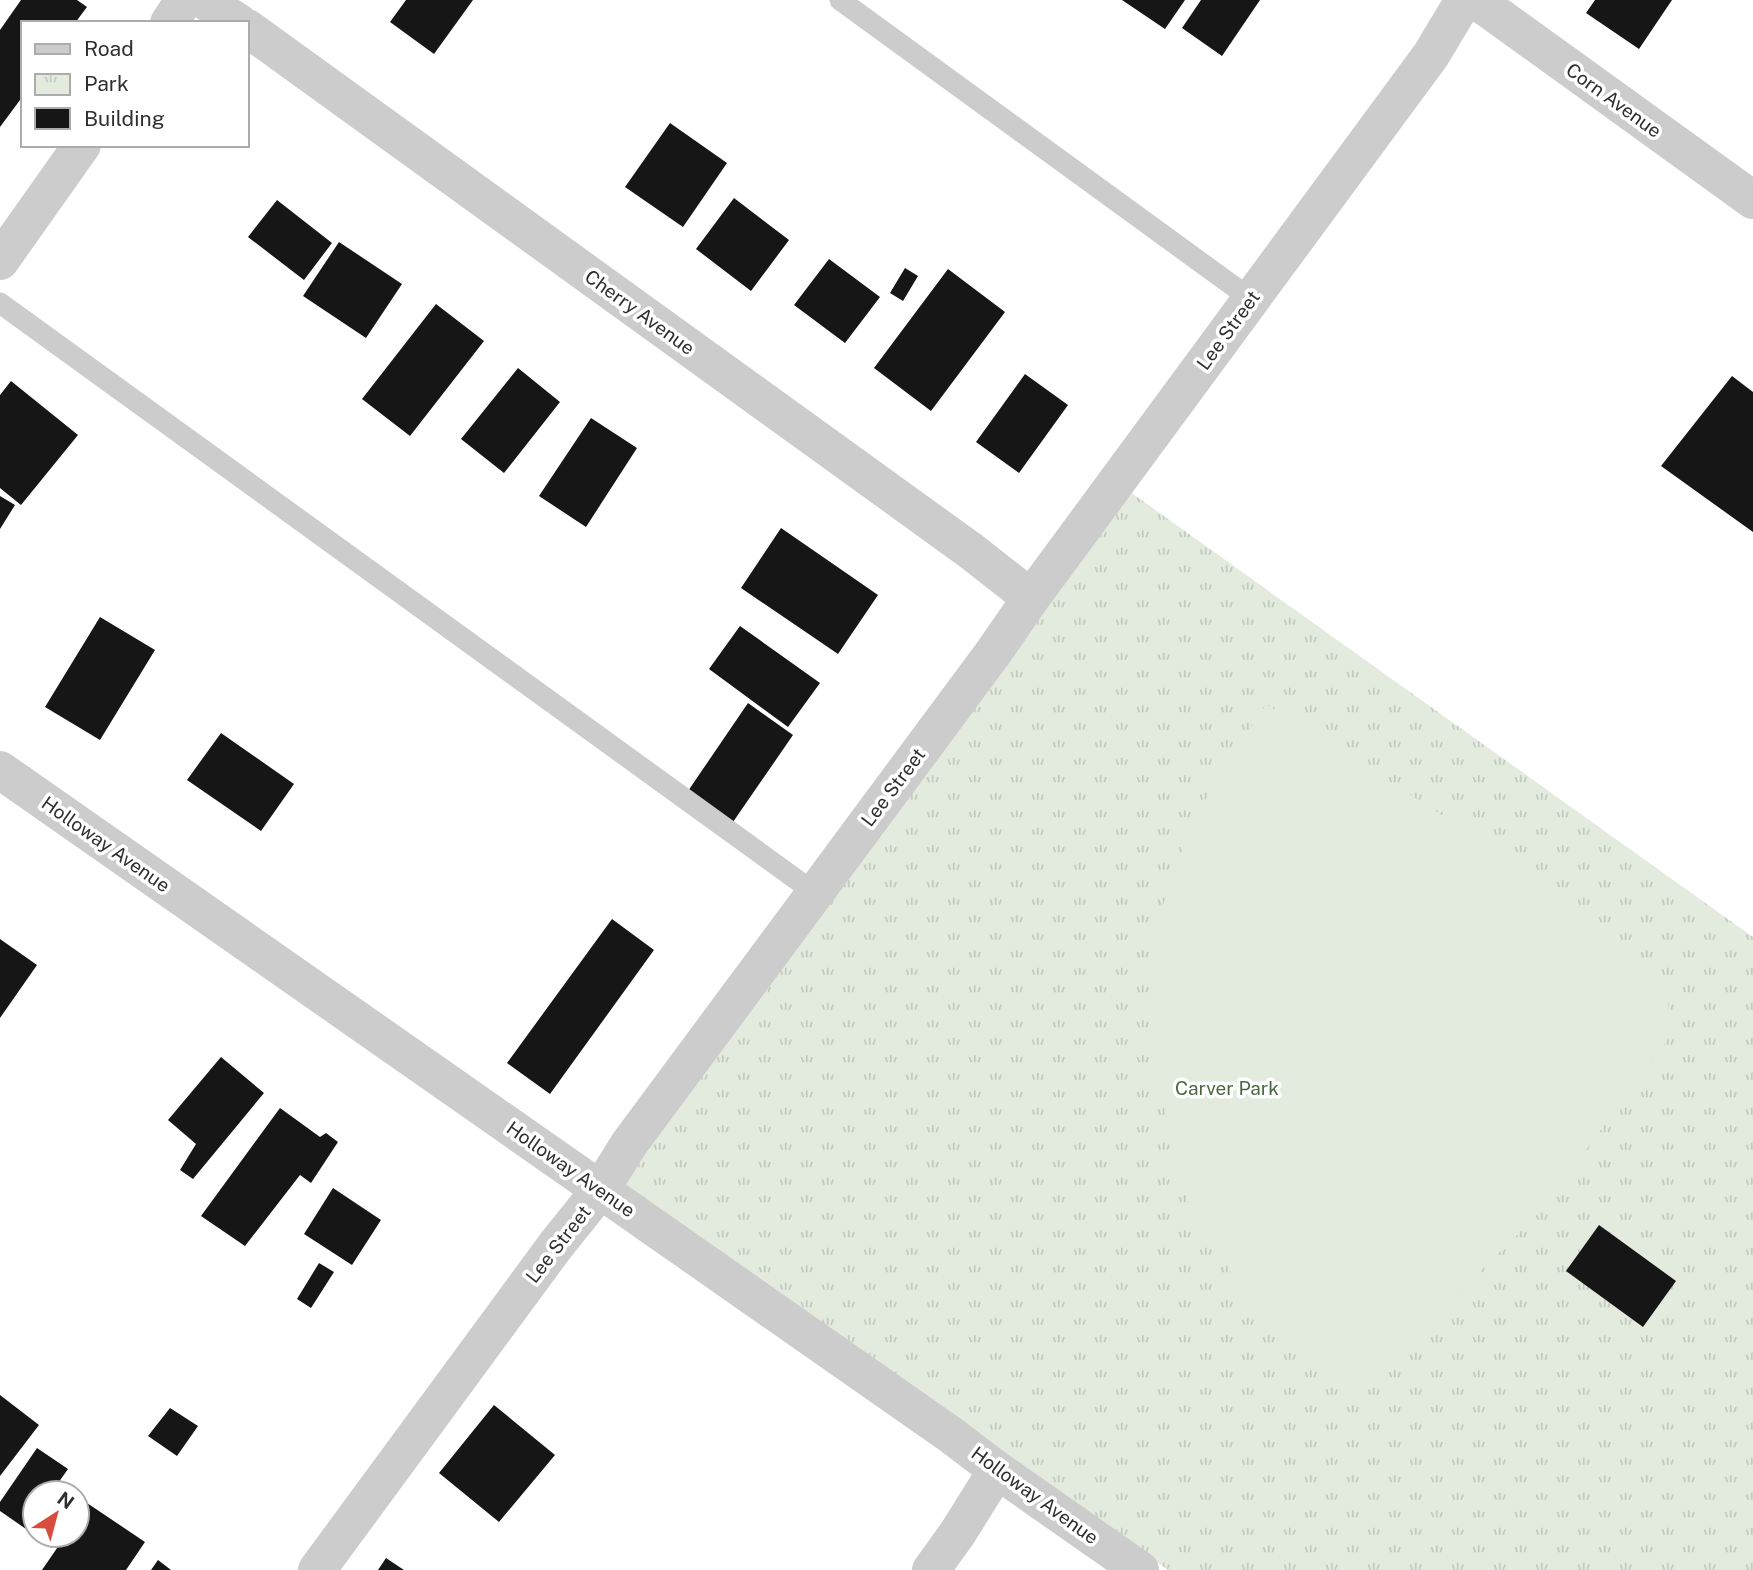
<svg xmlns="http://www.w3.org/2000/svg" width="1753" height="1570" font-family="'Public Sans',sans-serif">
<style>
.park{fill:url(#park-tufts)}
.pitch{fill:#e2ebde}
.building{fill:#161616}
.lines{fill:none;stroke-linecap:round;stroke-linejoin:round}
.lane{stroke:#ccc;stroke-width:21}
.street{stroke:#ccc;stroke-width:38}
.labels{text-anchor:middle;stroke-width:7;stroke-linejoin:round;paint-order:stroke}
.street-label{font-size:19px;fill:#2f2f2f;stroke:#fff}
.park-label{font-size:19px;fill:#4b673f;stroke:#fff}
</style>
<defs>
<pattern id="park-tufts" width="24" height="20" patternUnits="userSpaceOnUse" patternTransform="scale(1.75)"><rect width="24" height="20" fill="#e2ebde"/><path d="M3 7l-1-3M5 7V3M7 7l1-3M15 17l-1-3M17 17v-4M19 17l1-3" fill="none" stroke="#c2cabf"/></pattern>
</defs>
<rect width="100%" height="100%" fill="#fff"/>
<!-- park -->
<path class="park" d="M 1126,489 L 1753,937 L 1753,1570 L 1168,1570 L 620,1185 Z"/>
<!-- pitch -->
<path class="pitch" d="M 1266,704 L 1472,834 L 1666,994 L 1673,1032 L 1541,1211 L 1353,1398 L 1249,1302 L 1188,1202 L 1151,1058 L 1157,922 L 1193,819 Z"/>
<!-- building -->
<path class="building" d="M 21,0 L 77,0 L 87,7 L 75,23 L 23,23 L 23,96 L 0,127 L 0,30 Z
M 406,0 L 473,0 L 434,54 L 390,22 Z
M 1122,0 L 1185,0 L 1165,29 Z
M 1201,0 L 1260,0 L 1222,56 L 1182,28 Z
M 1595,0 L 1672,0 L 1639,49 L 1586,13 Z
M 670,123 L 727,163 L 683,227 L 625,187 Z
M 734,198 L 789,240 L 751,291 L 696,249 Z
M 277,200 L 332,243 L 304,280 L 248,237 Z
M 339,242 L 402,284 L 366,338 L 303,296 Z
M 829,259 L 880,297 L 845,343 L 794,305 Z
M 905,268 L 918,276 L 903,301 L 890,293 Z
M 948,269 L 1005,312 L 931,411 L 874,368 Z
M 436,304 L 484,341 L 410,436 L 362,399 Z
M 518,368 L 560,402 L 504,473 L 461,439 Z
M 1025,374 L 1068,405 L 1019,473 L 976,442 Z
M 1732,376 L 1753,392 L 1753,532 L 1661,466 Z
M 11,381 L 78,435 L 21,505 L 0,488 L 0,395 Z
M 591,418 L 637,448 L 586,527 L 539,496 Z
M 0,496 L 15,505 L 0,529 Z
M 781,528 L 878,595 L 838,654 L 741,588 Z
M 100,617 L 155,650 L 100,740 L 45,707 Z
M 740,626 L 820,683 L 788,727 L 709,669 Z
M 748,703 L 793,735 L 733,822 L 688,791 Z
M 221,733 L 294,784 L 261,831 L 187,780 Z
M 612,919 L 654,950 L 550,1094 L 507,1063 Z
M 0,939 L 37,965 L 0,1018 Z
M 221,1057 L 264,1093 L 193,1179 L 180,1170 L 196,1144 L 168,1120 Z
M 280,1108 L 320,1137 L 326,1133 L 338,1142 L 311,1183 L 300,1175 L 245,1246 L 201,1216 Z
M 333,1188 L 381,1220 L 352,1265 L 304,1234 Z
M 1599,1225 L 1676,1281 L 1643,1327 L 1566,1271 Z
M 319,1263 L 334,1272 L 311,1308 L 297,1299 Z
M 0,1395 L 39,1425 L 0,1476 Z
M 494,1405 L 555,1455 L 499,1522 L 439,1473 Z
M 170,1408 L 198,1426 L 177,1456 L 148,1436 Z
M 37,1448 L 68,1469 L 51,1493 L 35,1493 L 35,1517 L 26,1529 L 0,1511 L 0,1502 Z
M 87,1503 L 145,1542 L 126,1570 L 42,1570 L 66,1535 L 77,1535 L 77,1518 Z
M 386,1558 L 404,1570 L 378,1570 Z
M 158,1560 L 171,1570 L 151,1570 Z"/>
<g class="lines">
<!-- lane -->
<path class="lane" d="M 840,0 L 1251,299
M 0,303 L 815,893"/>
<!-- street -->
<path class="street" d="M 204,0 L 239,23
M 1476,0 L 1753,200
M 169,23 L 184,0
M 247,28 L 971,551 L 1031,598
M 0,261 L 82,145
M 0,770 L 951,1435 L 997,1470 L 1140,1570
M 317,1570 L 556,1245 L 601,1189 L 629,1144 L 993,653 L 1031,598 L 1431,55 L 1464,0
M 931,1570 L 957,1534 L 997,1470"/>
</g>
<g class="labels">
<!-- street labels -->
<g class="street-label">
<text transform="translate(1614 100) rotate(36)" y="7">Corn Avenue</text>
<text transform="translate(640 312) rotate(36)" y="7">Cherry Avenue</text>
<text transform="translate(1228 330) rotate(-54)" y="7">Lee Street</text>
<text transform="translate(893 787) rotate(-53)" y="7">Lee Street</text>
<text transform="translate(106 844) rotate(35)" y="7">Holloway Avenue</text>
<text transform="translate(571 1169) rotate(35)" y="7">Holloway Avenue</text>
<text transform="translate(558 1244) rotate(-52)" y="7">Lee Street</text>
<text transform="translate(1035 1495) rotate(36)" y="7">Holloway Avenue</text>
</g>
<!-- park labels -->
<g class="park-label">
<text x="1227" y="1095">Carver Park</text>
</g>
</g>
<!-- legend -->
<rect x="21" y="21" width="228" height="126" fill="#ffffff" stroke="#acacac" stroke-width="2"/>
<rect x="35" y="44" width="35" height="10" fill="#cccccc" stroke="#acacac" stroke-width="2"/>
<text x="84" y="56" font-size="21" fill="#2f2f2f">Road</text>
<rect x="35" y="74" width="35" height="21" fill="url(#park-tufts)" stroke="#acacac" stroke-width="2"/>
<text x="84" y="91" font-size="21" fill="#2f2f2f">Park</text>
<rect x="35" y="108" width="35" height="21" fill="#161616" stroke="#acacac" stroke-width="2"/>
<text x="84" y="126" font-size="21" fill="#2f2f2f">Building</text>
<!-- north arrow -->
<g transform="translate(56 1514) rotate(36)"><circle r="33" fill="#ffffff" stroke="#acacac" stroke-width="2"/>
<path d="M0-5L12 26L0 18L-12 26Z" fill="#d84e3e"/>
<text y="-10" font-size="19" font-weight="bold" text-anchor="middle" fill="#2f2f2f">N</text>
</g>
</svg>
